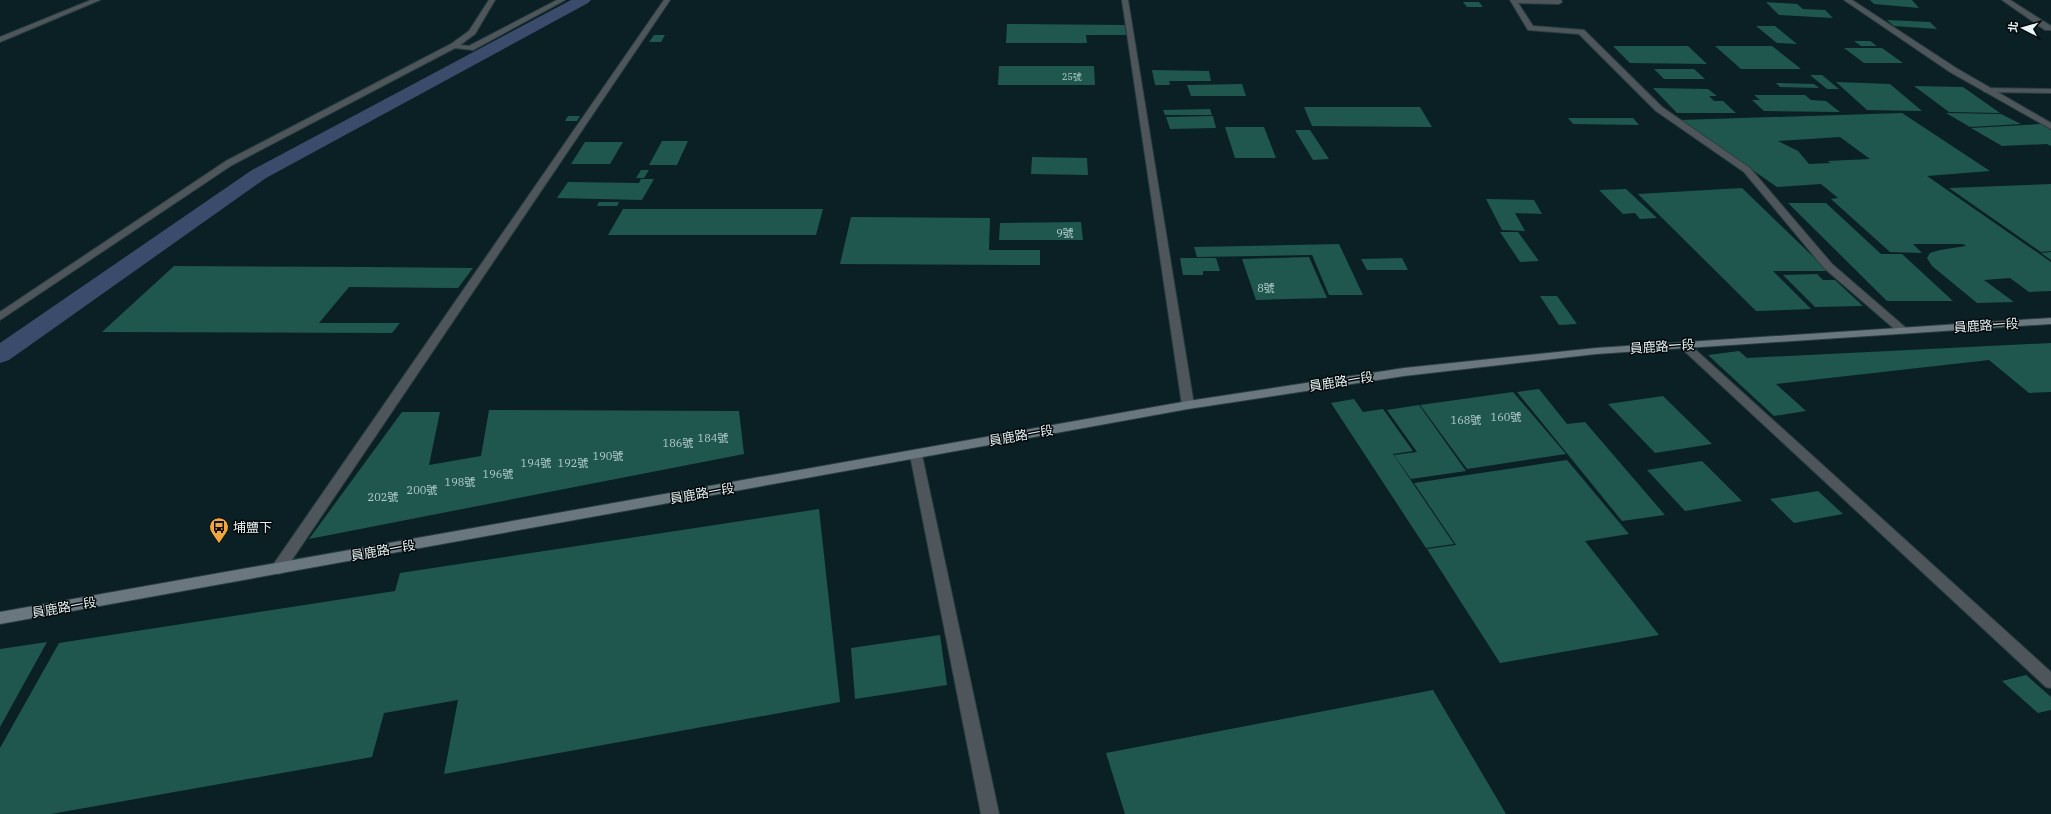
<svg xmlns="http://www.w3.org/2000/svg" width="2051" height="814" font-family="'IBM Plex Serif','Noto Sans TC',serif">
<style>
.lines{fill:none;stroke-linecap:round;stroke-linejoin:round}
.canal{fill:#3a4b6c;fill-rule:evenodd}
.building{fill:#1f574e;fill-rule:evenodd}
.service-casing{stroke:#293e41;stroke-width:2}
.minor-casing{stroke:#293e41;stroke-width:2}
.secondary-casing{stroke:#293e41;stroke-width:2}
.service{fill:#4e565b;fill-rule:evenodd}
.minor{fill:#4e565b;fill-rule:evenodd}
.secondary{fill:#6b777f;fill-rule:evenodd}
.labels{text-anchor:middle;stroke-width:3;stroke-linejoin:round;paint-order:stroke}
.far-number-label{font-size:9px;fill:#b5cdcc}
.number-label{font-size:11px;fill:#b5cdcc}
.street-label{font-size:13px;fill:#e7f4f6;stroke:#02080a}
.poi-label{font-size:13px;fill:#e7f4f6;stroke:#02080a;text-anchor:start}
</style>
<rect width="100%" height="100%" fill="#0a2024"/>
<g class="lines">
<!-- canal -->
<path class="canal" d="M 571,0 L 591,0 L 588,3 L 266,178 L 9,360 L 0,363 L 0,343 L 252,170 Z"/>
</g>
<!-- building -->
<path class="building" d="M 1870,0 L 1912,0 L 1919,8 L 1874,4 Z
M 1463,2 L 1479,2 L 1483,7 L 1467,7 Z
M 1766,2 L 1797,4 L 1803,9 L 1825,10 L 1833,18 L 1779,15 Z
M 1887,20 L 1930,22 L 1937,29 L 1894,26 Z
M 1007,24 L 1125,25 L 1126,35 L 1086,35 L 1087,43 L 1006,43 Z
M 1756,26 L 1775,26 L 1797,44 L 1777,43 Z
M 654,35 L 665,35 L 661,42 L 649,42 Z
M 1854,41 L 1870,41 L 1877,46 L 1861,46 Z
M 1613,46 L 1688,46 L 1707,64 L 1630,63 Z
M 1715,46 L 1772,46 L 1801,69 L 1741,69 Z
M 1844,48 L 1882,48 L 1903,63 L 1864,63 Z
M 999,66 L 1094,66 L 1095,85 L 998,85 Z
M 1654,69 L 1694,69 L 1705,79 L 1664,79 Z
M 1152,70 L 1209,71 L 1211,81 L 1169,81 L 1170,85 L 1155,85 Z
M 1810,75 L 1822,75 L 1839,89 L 1827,89 Z
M 1836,82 L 1890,84 L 1922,111 L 1867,110 Z
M 1776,83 L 1814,84 L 1819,88 L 1780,87 Z
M 1242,84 L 1246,96 L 1191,96 L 1187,85 Z
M 1914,86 L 1963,87 L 2000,113 L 1949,112 Z
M 1653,88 L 1708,89 L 1717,96 L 1709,96 L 1714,101 L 1723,101 L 1736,113 L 1677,113 Z
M 1754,95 L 1805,95 L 1811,100 L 1826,101 L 1840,112 L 1764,111 L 1752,100 L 1760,100 Z
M 1304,107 L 1420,107 L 1432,127 L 1312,126 Z
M 1210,109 L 1212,115 L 1165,115 L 1163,110 Z
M 1902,113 L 1990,171 L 1927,176 L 2051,262 L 2051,291 L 2029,292 L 2010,278 L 1984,280 L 2014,302 L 1977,303 L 1932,266 L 1927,258 L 1930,253 L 1940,250 L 1966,246 L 1963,244 L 1913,244 L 1922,253 L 1890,252 L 1831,199 L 1838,198 L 1821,184 L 1777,187 L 1680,120 ZM 1840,137 L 1870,159 L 1827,161 L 1831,163 L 1809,164 L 1798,151 L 1778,141 Z
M 1946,113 L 2001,114 L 2021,124 L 1970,127 Z
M 568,116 L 580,116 L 577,121 L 565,121 Z
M 1213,116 L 1216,128 L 1170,129 L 1166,117 Z
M 1568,118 L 1633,118 L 1639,125 L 1573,124 Z
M 2041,124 L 2051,130 L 2051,146 L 2047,144 L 2002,146 L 1971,128 Z
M 1225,127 L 1264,127 L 1276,158 L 1235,158 Z
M 1295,130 L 1310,130 L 1329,159 L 1313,160 Z
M 662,141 L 688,141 L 677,165 L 649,165 Z
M 585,142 L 623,142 L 610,164 L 571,164 Z
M 1032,157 L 1087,158 L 1088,175 L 1031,174 Z
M 641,170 L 649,170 L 644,178 L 636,178 Z
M 641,179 L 654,179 L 642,200 L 557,198 L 568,182 L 639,183 Z
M 2051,184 L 2051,251 L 2041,252 L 1949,188 Z
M 1742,188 L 1828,271 L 1773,271 L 1811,309 L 1756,311 L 1638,194 Z
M 1626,189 L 1657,218 L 1640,219 L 1635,213 L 1623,214 L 1599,190 Z
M 1486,199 L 1534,200 L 1542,214 L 1515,213 L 1525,231 L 1502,230 Z
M 599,202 L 619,202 L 617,206 L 597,206 Z
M 1788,203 L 1826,203 L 1881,254 L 1902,254 L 1953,301 L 1887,301 Z
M 623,209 L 823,209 L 816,235 L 608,235 Z
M 851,217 L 990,218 L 989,250 L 1040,250 L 1040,265 L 840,264 Z
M 1081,222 L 1083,240 L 999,240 L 1000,223 Z
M 1500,232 L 1518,232 L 1539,261 L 1520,262 Z
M 1339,244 L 1363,295 L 1329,295 L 1312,255 L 1197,257 L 1194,247 Z
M 2051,252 L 2051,260 L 2041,253 Z
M 1309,257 L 1327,298 L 1256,300 L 1242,259 Z
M 1180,258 L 1216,258 L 1220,271 L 1203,271 L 1203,275 L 1183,275 Z
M 1402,258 L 1408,270 L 1367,270 L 1361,259 Z
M 174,266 L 366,267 L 473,268 L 458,288 L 349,287 L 319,323 L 400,323 L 392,333 L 102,332 Z
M 1817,274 L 1823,280 L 1835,280 L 1863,306 L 1815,307 L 1783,275 Z
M 1540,296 L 1557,296 L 1577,324 L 1559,325 Z
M 2051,343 L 2051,392 L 2029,393 L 1989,360 L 1776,384 L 1806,411 L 1774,416 L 1708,355 L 1739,351 L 1747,358 Z
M 1539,389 L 1567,424 L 1585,422 L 1665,515 L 1622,521 L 1517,392 Z
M 1513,392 L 1566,454 L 1467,469 L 1420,405 Z
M 1663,396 L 1712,444 L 1655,453 L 1608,404 Z
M 1354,399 L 1363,412 L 1383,409 L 1413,451 L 1393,454 L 1454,544 L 1426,548 L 1331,403 Z
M 1419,405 L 1466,471 L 1411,479 L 1394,455 L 1417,452 L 1387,410 Z
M 489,410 L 739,411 L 744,454 L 309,539 L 402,412 L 440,412 L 429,465 L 481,456 Z
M 1567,460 L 1629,534 L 1585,541 L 1659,635 L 1500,663 L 1427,549 L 1456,545 L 1414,483 Z
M 1702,461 L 1742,501 L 1685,511 L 1647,470 Z
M 1818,491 L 1843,514 L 1794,523 L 1770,499 Z
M 819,509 L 840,702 L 444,774 L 458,700 L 384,713 L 372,757 L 51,814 L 0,814 L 0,748 L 59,643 L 395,591 L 400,573 Z
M 940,635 L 947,685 L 855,699 L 851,648 Z
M 47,642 L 0,727 L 0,649 Z
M 2026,675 L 2051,697 L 2051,710 L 2038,713 L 2002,681 Z
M 1433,690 L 1506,814 L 1125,814 L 1106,753 Z"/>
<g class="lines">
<!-- service casing -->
<g class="service-casing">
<path id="service" d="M 91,0 L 100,0 L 0,42 L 0,37 Z
M 489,0 L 495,0 L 475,34 L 460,45 L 469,46 L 557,0 L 565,0 L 473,50 L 455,48 L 232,165 L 0,320 L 0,312 L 226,161 L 451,44 L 469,31 Z
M 664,0 L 670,0 L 283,573 L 278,574 L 273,573 L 271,569 L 273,565 Z
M 1122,0 L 1128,0 L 1194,405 L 1188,409 L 1182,405 Z
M 1510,0 L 1561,0 L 1562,2 L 1559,4 L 1518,3 L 1533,26 L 1584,30 L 1662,107 L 1750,168 L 1832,264 L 1906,328 L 1908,330 L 1906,332 L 1898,332 L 1824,268 L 1744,172 L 1656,111 L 1579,34 L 1528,30 Z
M 2002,0 L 2010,0 L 2051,26 L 2051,30 L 2045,30 Z
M 1984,88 L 2051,89 L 2051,93 L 1987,92 L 1984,92 Z
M 1684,342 L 1688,343 L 2051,672 L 2051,688 L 2046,687 L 1680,347 L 1678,345 L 1680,343 Z
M 916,451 L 920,452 L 922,455 L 999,814 L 981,814 L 910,455 L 912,452 Z"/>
</g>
<!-- minor casing -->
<g class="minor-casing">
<path id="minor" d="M 1844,0 L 1852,0 L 1956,68 L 2051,123 L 2051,129 L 1950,72 Z"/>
</g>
<!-- secondary casing -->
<g class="secondary-casing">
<path id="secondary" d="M 2051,318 L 2051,324 L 1596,354 L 1404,376 L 1188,409 L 0,624 L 0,612 L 1188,401 L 1404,368 L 1596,348 Z"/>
</g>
<!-- service -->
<use href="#service" class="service"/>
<!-- minor -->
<use href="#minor" class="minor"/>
<!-- secondary -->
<use href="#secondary" class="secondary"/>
</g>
<!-- icons -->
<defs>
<g id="bus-pin" transform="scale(1)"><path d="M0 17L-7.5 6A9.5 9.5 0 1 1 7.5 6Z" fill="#f0a63e" stroke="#02080a"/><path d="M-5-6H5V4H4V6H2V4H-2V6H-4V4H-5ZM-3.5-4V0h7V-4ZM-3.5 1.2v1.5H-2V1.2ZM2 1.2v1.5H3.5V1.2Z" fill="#111"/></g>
</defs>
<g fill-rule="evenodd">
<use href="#bus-pin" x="219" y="527"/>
</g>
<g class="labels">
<!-- far-number labels -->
<g class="far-number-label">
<text x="1072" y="80">25號</text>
</g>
<!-- number labels -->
<g class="number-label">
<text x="1065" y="237">9號</text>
<text x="1266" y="292">8號</text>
<text x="1506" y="421">160號</text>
<text x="1466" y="424">168號</text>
<text x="713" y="442">184號</text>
<text x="678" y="447">186號</text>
<text x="608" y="460">190號</text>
<text x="536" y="467">194號</text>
<text x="573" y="467">192號</text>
<text x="498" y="478">196號</text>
<text x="460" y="486">198號</text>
<text x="422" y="494">200號</text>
<text x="383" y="501">202號</text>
</g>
<!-- street labels -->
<g class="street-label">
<text transform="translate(1986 325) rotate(-4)" y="5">員鹿路一段</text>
<text transform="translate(1662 346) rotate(-4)" y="5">員鹿路一段</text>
<text transform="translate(1341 381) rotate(-9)" y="5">員鹿路一段</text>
<text transform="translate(1021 435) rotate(-10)" y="5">員鹿路一段</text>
<text transform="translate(702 493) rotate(-10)" y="5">員鹿路一段</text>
<text transform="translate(383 550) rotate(-10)" y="5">員鹿路一段</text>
<text transform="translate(64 607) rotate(-10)" y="5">員鹿路一段</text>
</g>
<!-- poi labels -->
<g class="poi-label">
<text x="233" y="532">埔鹽下</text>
</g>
</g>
<!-- north arrow -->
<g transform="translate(2023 28) rotate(276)" stroke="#02080a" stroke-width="3" paint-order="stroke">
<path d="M0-3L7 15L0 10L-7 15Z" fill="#e7f4f6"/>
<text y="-6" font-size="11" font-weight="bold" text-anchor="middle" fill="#e7f4f6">北</text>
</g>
</svg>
